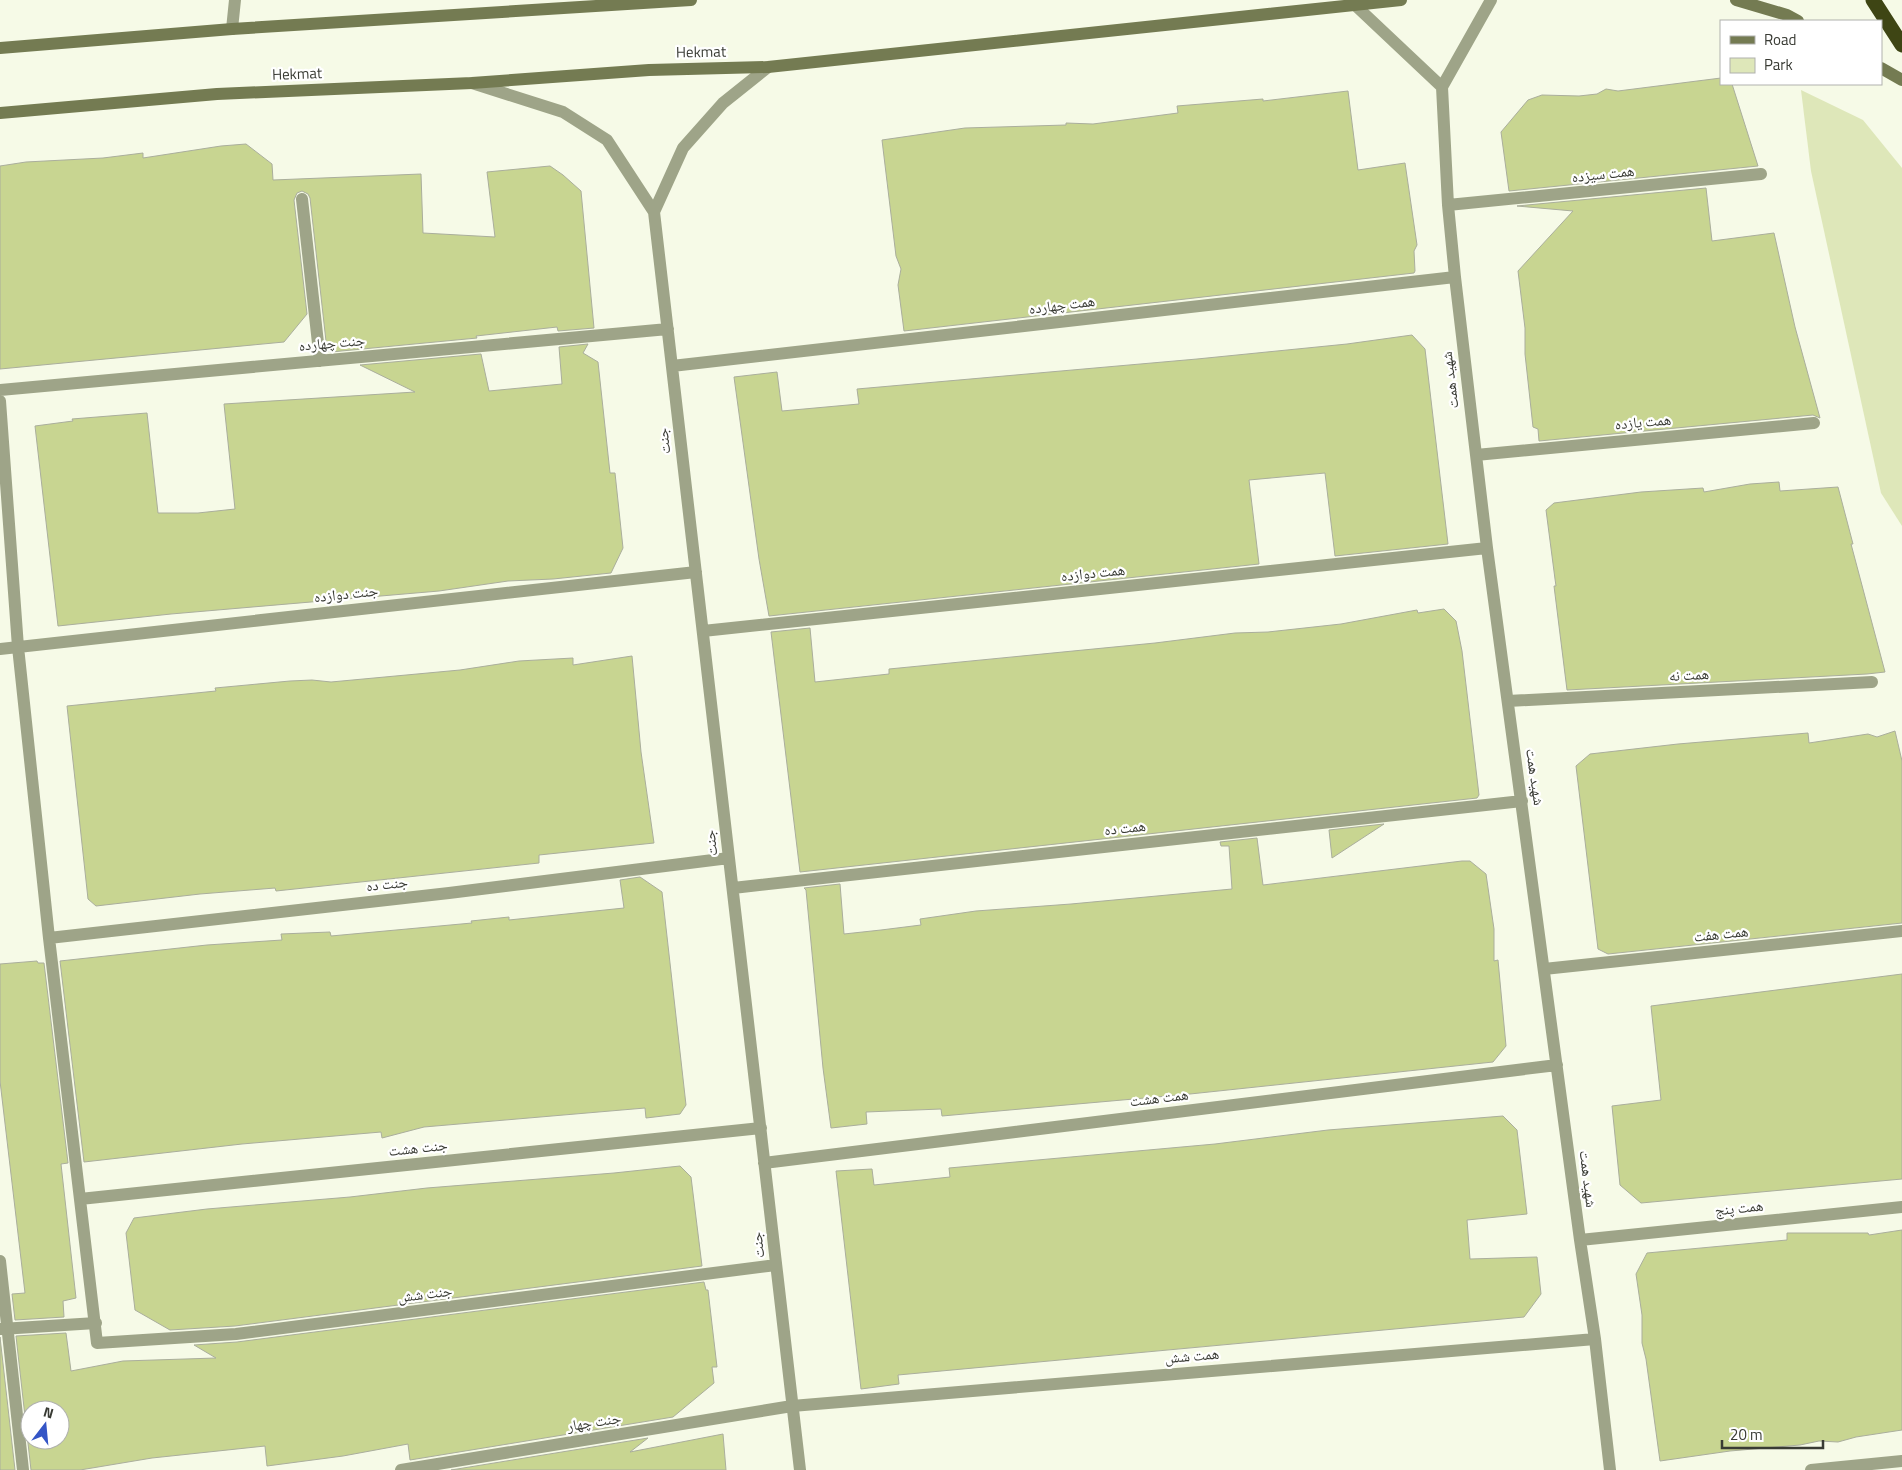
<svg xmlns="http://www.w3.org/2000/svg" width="1902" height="1470" font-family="'Titillium Web','Noto Naskh Arabic',sans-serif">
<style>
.green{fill:#dee7b9}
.building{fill:#c8d591;stroke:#aaae9c;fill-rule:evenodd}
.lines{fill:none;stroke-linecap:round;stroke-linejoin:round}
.street{stroke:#9ea488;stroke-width:12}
.secondary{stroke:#747b52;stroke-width:12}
.highway{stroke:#3e4514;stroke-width:15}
.labels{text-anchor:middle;stroke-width:4.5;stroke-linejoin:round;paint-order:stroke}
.street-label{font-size:15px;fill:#393b34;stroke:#fff}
</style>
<rect width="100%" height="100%" fill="#f6fae7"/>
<!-- green -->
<path class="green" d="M 1801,90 L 1863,120 L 1902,168 L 1902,526 L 1881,493 L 1811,171 Z"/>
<!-- building -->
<path class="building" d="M 1721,78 L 1721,84 L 1732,84 L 1758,166 L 1509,191 L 1501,132 L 1528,100 L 1542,95 L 1579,96 L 1597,94 L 1606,89 L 1618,91 Z
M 1348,91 L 1358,170 L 1405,163 L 1417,245 L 1414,251 L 1415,271 L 1414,273 L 904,331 L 898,285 L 901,269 L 896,256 L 882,140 L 965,128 L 1066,125 L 1066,123 L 1093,124 L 1178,113 L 1177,106 L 1263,99 L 1263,101 Z
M 246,144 L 272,164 L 273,180 L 421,174 L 423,233 L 495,237 L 487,172 L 550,166 L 563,175 L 581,191 L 594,328 L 558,331 L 557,327 L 476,336 L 477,338 L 331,352 L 327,350 L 310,198 L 308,194 L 302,191 L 297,193 L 294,200 L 307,314 L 284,342 L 0,369 L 0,166 L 26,162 L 103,158 L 143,153 L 143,158 L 221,146 Z
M 1706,188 L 1712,241 L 1774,233 L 1795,327 L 1820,418 L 1813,415 L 1539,441 L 1538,429 L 1533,427 L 1525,354 L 1525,328 L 1518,271 L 1573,211 L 1517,206 Z
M 1412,335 L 1425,349 L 1448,544 L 1335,556 L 1325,473 L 1249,480 L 1259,564 L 769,616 L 759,559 L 734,377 L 777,372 L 782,411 L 859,404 L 857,389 L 1197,359 L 1347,344 Z
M 588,344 L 583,353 L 598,362 L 610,473 L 615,473 L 623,548 L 611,573 L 553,579 L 508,581 L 439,591 L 171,614 L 58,626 L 35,426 L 73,421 L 72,419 L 147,413 L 158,513 L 198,513 L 235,509 L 224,404 L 415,392 L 360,365 L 481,354 L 489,391 L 562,384 L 559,347 Z
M 1779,482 L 1780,491 L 1838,487 L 1853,544 L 1851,544 L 1885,672 L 1867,674 L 1567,690 L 1554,586 L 1556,586 L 1555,579 L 1546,510 L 1554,503 L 1641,492 L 1703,488 L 1704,492 L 1750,484 Z
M 1444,609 L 1456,621 L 1462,651 L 1479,795 L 1477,798 L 800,872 L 771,632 L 810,628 L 815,682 L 889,674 L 889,669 L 1155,643 L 1235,633 L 1268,632 L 1341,624 L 1417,610 L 1418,613 Z
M 632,656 L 641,752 L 654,843 L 539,855 L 539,863 L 276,891 L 275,888 L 200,894 L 96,906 L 88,899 L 67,706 L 216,691 L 215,688 L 290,681 L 312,680 L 331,682 L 460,670 L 519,661 L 573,658 L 573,665 Z
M 1895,731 L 1902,761 L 1902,923 L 1608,954 L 1598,949 L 1576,766 L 1590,754 L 1678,744 L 1808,733 L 1809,743 L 1868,734 L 1877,737 Z
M 1384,824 L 1332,858 L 1329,830 Z
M 1257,838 L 1263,885 L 1462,861 L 1470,861 L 1486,874 L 1494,929 L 1494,961 L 1498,960 L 1506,1046 L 1493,1062 L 1190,1094 L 942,1116 L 941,1109 L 866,1112 L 867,1124 L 831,1128 L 823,1068 L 806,890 L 804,888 L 840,884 L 844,934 L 881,930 L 921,925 L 920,919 L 976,911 L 1071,904 L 1232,889 L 1229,846 L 1221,846 L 1220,842 Z
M 640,877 L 662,892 L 686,1105 L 680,1114 L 646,1118 L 645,1108 L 424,1127 L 382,1138 L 381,1132 L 242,1144 L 84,1162 L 60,961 L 207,945 L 282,940 L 281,934 L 330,932 L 331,936 L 472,923 L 471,921 L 509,917 L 509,920 L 624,908 L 620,880 Z
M 37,961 L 38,963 L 44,963 L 68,1163 L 61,1164 L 76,1298 L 63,1301 L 64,1317 L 15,1320 L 12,1294 L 25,1293 L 0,1081 L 0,964 Z
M 1902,974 L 1902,1179 L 1641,1203 L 1620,1185 L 1612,1106 L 1661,1100 L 1651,1006 Z
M 1503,1116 L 1517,1130 L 1527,1214 L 1467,1220 L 1470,1259 L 1537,1257 L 1541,1294 L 1524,1317 L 898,1375 L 899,1384 L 861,1389 L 836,1171 L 872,1169 L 874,1185 L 950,1177 L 949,1168 L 1215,1144 L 1328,1130 Z
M 680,1166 L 691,1177 L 702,1266 L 235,1326 L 170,1330 L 135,1310 L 126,1233 L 134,1218 L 207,1209 L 350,1197 L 427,1188 L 614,1173 Z
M 1902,1230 L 1902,1430 L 1856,1437 L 1838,1442 L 1819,1441 L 1800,1445 L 1730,1451 L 1660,1461 L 1646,1359 L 1642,1343 L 1642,1315 L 1636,1274 L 1647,1253 L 1787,1240 L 1787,1233 L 1868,1233 L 1869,1235 Z
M 704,1282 L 706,1290 L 708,1290 L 717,1367 L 712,1367 L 714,1383 L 673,1417 L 410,1460 L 408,1444 L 343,1456 L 267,1466 L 265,1446 L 152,1458 L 80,1470 L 31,1470 L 16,1336 L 66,1333 L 71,1371 L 123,1361 L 216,1358 L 194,1345 L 237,1342 ZM 30,1410 L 60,1410 L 60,1440 L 30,1440 Z
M 0,1337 L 15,1470 L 0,1470 Z
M 723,1434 L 726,1470 L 451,1470 L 648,1438 L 630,1452 Z"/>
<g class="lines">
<!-- street -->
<path class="street" d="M 1491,0 L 1442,87 L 1448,205 L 1455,277 L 1487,548 L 1580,1240 L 1595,1339 L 1610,1470
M 1355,5 L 1442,87
M 232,29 L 235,0
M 472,83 L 563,112 L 607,140 L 654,212 L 800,1470
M 302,199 L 320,361
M 1448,205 L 1761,174
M 654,212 L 683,148 L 723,103 L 768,67
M 672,366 L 1455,277
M 0,390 L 668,329
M 0,401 L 18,647 L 49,938 L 97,1343 L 236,1334 L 776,1265
M 1476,455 L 1814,423
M 703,631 L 1487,548
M 0,649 L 696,572
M 1508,701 L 1872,682
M 733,888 L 1522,801
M 49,938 L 449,893 L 729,858
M 1544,969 L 1902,931
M 764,1163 L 1557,1065
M 80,1199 L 761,1128
M 1580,1240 L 1902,1207
M 0,1261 L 23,1470
M 1,1329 L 96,1323
M 401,1470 L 792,1406 L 1595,1339
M 1811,1470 L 1902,1461"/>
<!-- secondary -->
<path class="secondary" d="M 1736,0 L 1787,15 L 1798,21
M 0,48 L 232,29 L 691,0
M 1881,68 L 1902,80
M 0,113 L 217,94 L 472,83 L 649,70 L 768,67 L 1401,0"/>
<!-- highway -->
<path class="highway" d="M 1873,0 L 1902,45"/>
</g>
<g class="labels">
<!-- street labels -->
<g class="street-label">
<text transform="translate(701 52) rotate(-1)" y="5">Hekmat</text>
<text transform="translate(297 74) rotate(-2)" y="5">Hekmat</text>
<text transform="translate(1603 174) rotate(-6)" y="5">همت سیزده</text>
<text transform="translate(1062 305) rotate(-7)" y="5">همت چهارده</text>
<text transform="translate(332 343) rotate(-5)" y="5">جنت چهارده</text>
<text transform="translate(1450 380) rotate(-97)" y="5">شهید همت</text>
<text transform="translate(1643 422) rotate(-5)" y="5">همت یازده</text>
<text transform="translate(664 441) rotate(-97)" y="5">جنت</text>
<text transform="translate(1093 573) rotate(-6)" y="5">همت دوازده</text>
<text transform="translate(346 594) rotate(-6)" y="5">جنت دوازده</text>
<text transform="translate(1689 675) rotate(-3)" y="5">همت نه</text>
<text transform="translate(1535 777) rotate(82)" y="5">شهید همت</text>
<text transform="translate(1125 828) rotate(-6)" y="5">همت ده</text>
<text transform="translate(711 843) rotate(-97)" y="5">جنت</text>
<text transform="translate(387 884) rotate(-6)" y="5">جنت ده</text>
<text transform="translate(1721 934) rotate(-6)" y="5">همت هفت</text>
<text transform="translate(1159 1098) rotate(-7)" y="5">همت هشت</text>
<text transform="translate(418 1148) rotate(-6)" y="5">جنت هشت</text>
<text transform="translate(1588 1179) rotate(83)" y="5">شهید همت</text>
<text transform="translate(1739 1208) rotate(-6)" y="5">همت پنج</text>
<text transform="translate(758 1245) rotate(-97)" y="5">جنت</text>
<text transform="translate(425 1294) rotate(-7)" y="5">جنت شش</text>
<text transform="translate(1192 1356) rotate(-5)" y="5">همت شش</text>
<text transform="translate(594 1422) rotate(-9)" y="5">جنت چهار</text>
</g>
</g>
<!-- legend -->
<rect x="1720" y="20" width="162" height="65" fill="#ffffff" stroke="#b0b1ae"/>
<rect x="1730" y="36" width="25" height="8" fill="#747b52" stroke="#b0b1ae"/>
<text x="1764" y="45" font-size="15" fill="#393b34">Road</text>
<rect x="1730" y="58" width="25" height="15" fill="#dee7b9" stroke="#b0b1ae"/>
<text x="1764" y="70" font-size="15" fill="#393b34">Park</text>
<!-- north arrow -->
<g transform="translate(45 1425) rotate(16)"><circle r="24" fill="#ffffff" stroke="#b0b1ae"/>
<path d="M0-4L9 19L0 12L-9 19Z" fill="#3455c6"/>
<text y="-8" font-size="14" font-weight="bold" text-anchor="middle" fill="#393b34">N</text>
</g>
<!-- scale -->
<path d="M1722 1440v8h101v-8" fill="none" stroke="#393b34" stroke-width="2.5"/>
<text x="1730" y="1440" font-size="15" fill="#393b34" stroke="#ffffff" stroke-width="4" paint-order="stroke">20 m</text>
</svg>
